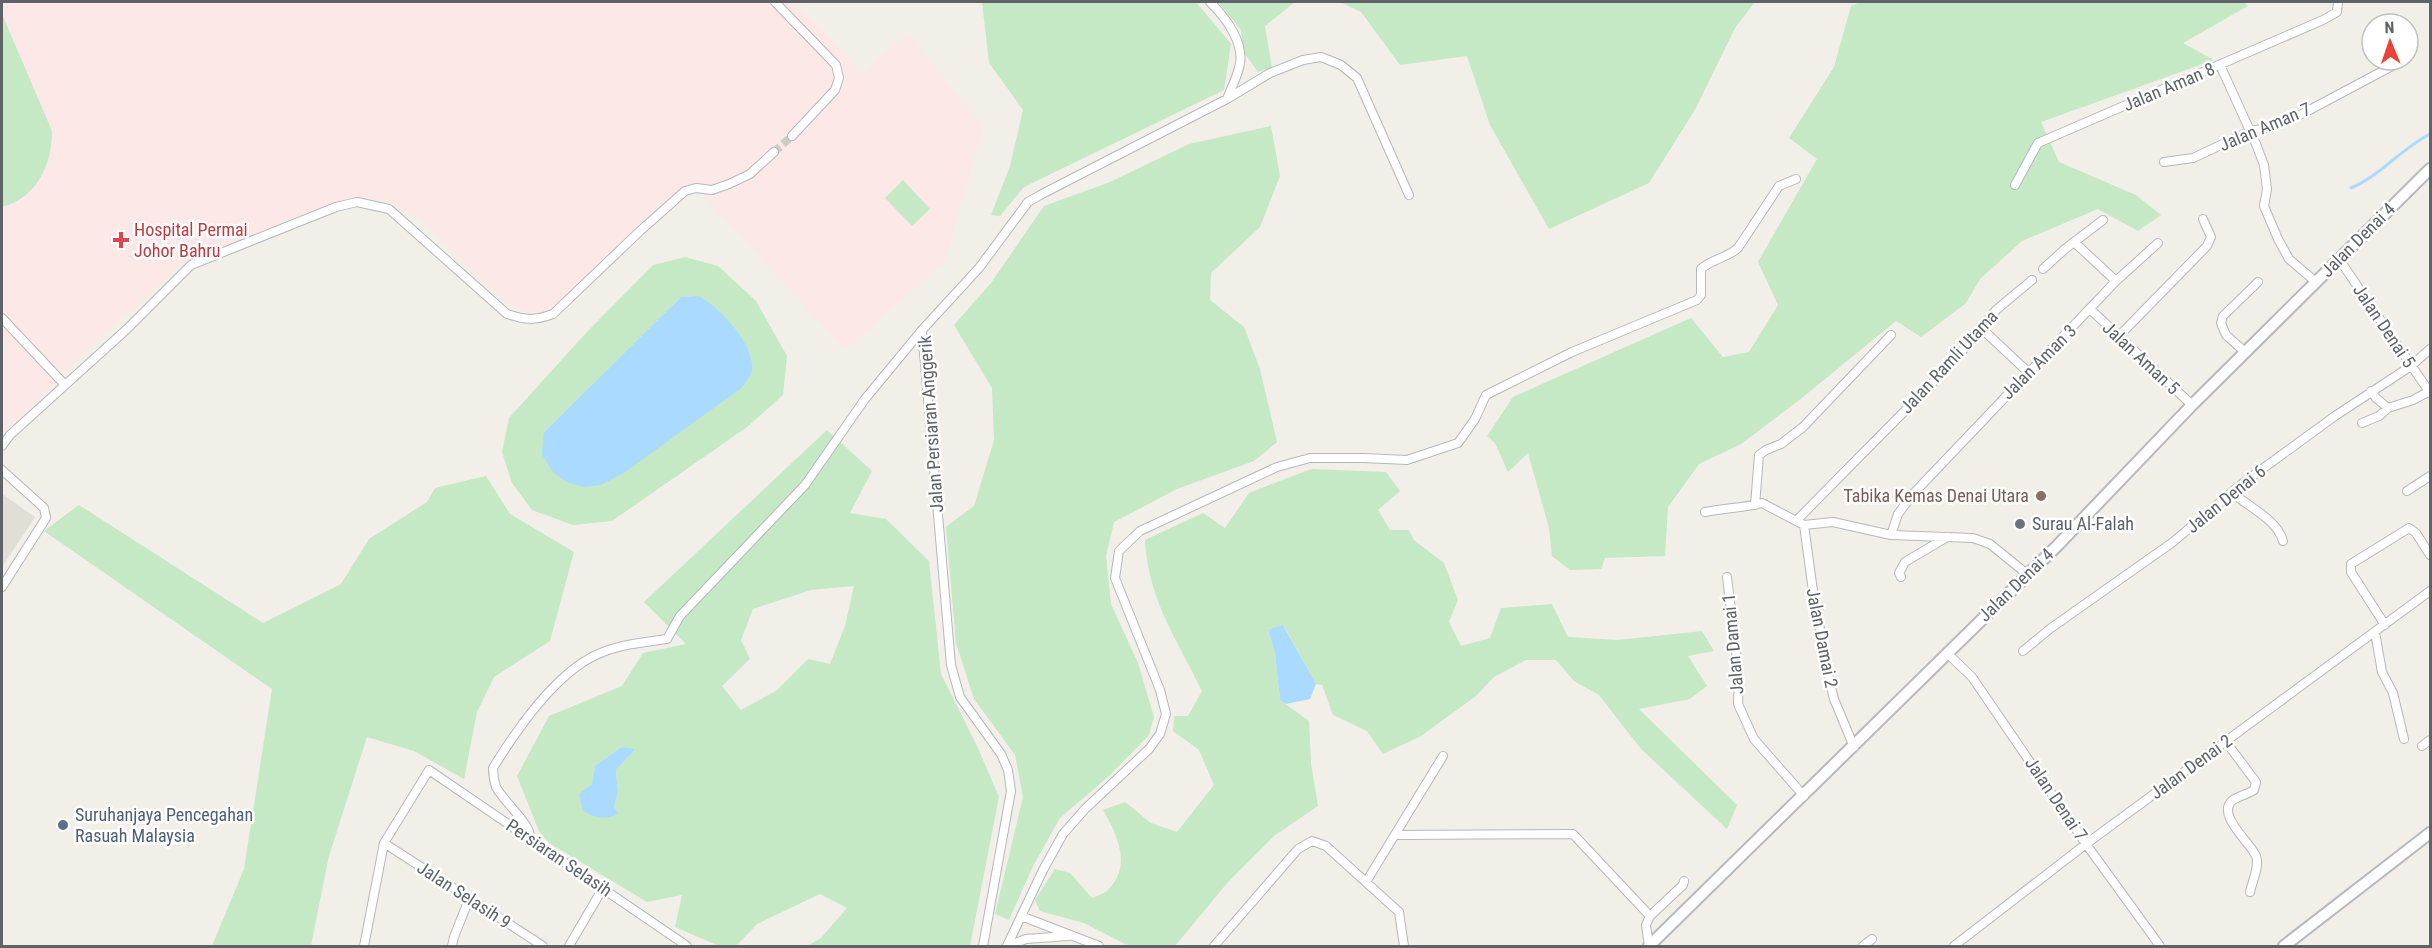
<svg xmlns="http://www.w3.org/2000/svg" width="2432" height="948" font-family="'Roboto Condensed',sans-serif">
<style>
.education{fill:#e1ded6}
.medical{fill:#fce8e6}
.green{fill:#c5e8c5;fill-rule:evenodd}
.water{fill:#aadaff}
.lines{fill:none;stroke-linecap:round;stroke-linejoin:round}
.stream{stroke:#aadaff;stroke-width:3}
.street-tunnel{stroke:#ccccc8;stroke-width:8;stroke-dasharray:8 4;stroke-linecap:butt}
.street-casing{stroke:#b5b8bc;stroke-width:10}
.secondary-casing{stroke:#b6babf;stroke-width:14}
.street{stroke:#fff;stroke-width:8}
.secondary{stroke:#fff;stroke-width:10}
.health-dot{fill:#e0444e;stroke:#fff;stroke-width:2}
.education-dot{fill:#8d6e63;stroke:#fff;stroke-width:2}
.worship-dot{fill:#6b7280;stroke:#fff;stroke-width:2}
.service-dot{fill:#5c6f8a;stroke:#fff;stroke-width:2}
.labels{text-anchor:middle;stroke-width:5;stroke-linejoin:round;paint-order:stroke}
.street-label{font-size:18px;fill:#5f6368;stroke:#fff}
.health-label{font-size:18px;fill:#be3a42;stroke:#fff;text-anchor:start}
.education-label{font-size:18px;fill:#785e54;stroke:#fff;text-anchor:end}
.worship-label{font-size:18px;fill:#5b616d;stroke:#fff;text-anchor:start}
.service-label{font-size:18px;fill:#4e5e75;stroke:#fff;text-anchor:start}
</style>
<rect width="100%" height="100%" fill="#f1efe8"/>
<!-- education -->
<path class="education" d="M 2,494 L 35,517 L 2,567 Z"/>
<!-- medical -->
<path class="medical" d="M 2,2 L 795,2 L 862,74 L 907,33 L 983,127 L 944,262 L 845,350 L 696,188 L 571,298 L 548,312 L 526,313 L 510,304 L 488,284 L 417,218 L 384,200 L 361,198 L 335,202 L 183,264 L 65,370 L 2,436 Z"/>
<!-- green -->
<path class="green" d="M 982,2 L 1196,2 L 1231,44 L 1224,90 L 1024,187 L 1000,216 L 991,215 L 1010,166 L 1023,110 L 989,63 Z
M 1218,2 L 1295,2 L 1265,26 L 1272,68 L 1258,72 L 1243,51 L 1241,30 Z
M 1340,2 L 1755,2 L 1735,28 L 1696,108 L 1649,183 L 1549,229 L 1490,125 L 1467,56 L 1400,65 L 1361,12 Z
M 1860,2 L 2244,2 L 2248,6 L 2183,43 L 2214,60 L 2041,122 L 2059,162 L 2136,195 L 2161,215 L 2138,231 L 2098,209 L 2022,241 L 1980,279 L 1966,303 L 1921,337 L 1896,321 L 1803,397 L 1741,444 L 1699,464 L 1668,507 L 1665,556 L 1605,558 L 1601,569 L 1570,570 L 1552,556 L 1549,528 L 1528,453 L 1508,472 L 1495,443 L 1487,436 L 1513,397 L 1691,318 L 1723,357 L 1749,352 L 1778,305 L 1758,262 L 1817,159 L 1789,138 L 1834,67 L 1851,6 Z
M 2,14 L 52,131 C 52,164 37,198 2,207 Z
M 1271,126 L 1280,176 L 1260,227 L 1211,273 L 1210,300 L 1244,327 L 1260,369 L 1277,442 L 1254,461 L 1177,489 L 1114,522 L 1106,556 L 1111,604 L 1138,663 L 1154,717 L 1149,735 L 1109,776 L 1060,818 L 1033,866 L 1009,920 L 995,914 L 1023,797 L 1015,755 L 974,699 L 956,643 L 946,527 L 974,506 L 994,440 L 992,388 L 954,325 L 991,283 L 1044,206 L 1110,182 L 1189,144 Z
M 903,180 L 930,209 L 912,226 L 885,198 Z
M 685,257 L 718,266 L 756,301 L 787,356 L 783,395 L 747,427 L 612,521 L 573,525 L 532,510 L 512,483 L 502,452 L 509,418 L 585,334 L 653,265 ZM 698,296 L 583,487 C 547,476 552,465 544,432 L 681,297 Z
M 827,430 L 872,471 L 850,513 L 886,519 L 929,561 L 941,674 L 978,748 L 999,797 L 970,946 L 807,946 L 821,938 L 847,908 L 820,894 L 757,924 L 736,946 L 719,946 L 675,927 L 682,895 L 647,902 L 549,843 L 539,831 L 517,776 L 549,716 L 622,686 L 643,653 L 686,644 L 644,602 ZM 854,586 L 845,626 L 830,664 L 808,659 L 776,691 L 741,710 L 722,686 L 750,659 L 741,640 L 753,609 L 811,590 ZM 621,747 L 628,757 L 616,770 L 618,792 L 614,807 L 618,813 L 579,794 L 592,784 L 595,766 Z
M 1311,469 L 1386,472 L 1400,491 L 1378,510 L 1390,530 L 1409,530 L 1414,540 L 1444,563 L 1458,600 L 1449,622 L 1461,646 L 1490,638 L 1501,608 L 1552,604 L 1568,637 L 1618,640 L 1702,631 L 1714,651 L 1688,656 L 1707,686 L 1690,699 L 1639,709 L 1737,805 L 1727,829 L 1641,749 L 1599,695 L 1574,681 L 1556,660 L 1526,660 L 1494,677 L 1476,696 L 1421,736 L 1383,754 L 1367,731 L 1333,715 L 1322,685 L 1316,684 L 1284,626 L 1268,631 L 1275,653 L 1280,700 L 1309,721 L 1311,763 L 1318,806 L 1274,836 L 1228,882 L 1175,946 L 1129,946 L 1084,923 L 1040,911 L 1035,900 L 1055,869 L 1070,873 L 1092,898 C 1097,896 1106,893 1109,889 C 1132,865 1117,834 1103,810 L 1125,802 L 1151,823 L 1177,832 L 1214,785 L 1199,750 L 1173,731 L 1174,716 L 1188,716 L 1202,691 C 1177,639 1148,600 1145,540 L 1203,513 L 1225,528 L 1249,493 Z
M 486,476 L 510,514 L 574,552 L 550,641 L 494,677 L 477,712 L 464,779 L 414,751 L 367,737 L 329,856 L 311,946 L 212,946 L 244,869 L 272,689 L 44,531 L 79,505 L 263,623 L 341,584 L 369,539 L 427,502 L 435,488 Z"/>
<!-- water -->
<path class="water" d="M 698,296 C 718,305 751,341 752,365 C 753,375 746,382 740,389 L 625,472 L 601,485 L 583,487 L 566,482 L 553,472 L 542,455 L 544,432 L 681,297 Z
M 1283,625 L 1316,684 L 1310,699 L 1286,704 L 1280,700 L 1275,653 L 1268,630 Z
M 621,747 L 635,749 L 616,770 L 618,792 L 614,807 L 618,813 C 605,821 597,818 583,811 L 579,794 L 592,784 L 595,766 Z"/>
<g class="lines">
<!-- stream -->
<path class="stream" d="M 2351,188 C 2381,175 2401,149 2430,134"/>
<!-- street-tunnel -->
<path class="street-tunnel" d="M 774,152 L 792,136"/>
<!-- street casing -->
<g class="street-casing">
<path id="street" d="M 775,2 L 836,65 L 839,78 L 835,90 L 792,136
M 1210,2 C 1226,18 1246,44 1239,68 C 1236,79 1231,89 1227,99
M 2220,65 L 2256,144 L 2264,165 L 2267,189 L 2264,206 L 2278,239 L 2289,259 L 2316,282
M 2164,162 L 2193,158 L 2251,131 L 2272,127 L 2302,114 L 2394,65
M 2015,185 L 2038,143 L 2323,20 L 2337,12 L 2338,2
M 2074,242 L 2116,281
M 2339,259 L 2430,393
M 2043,269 L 2065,249 L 2103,220
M 2091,310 L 2192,405
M 2,318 L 65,385
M 1980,327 L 2028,372
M 2119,336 L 2207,246 L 2211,237 L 2203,219
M 2245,352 L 2226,335 L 2221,323 L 2223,316 L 2258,282
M 2371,391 L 2376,398 L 2388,408 L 2413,400 L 2430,391
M 2362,423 L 2379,416 L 2388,408
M 2,446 L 10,435 L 127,329 L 191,265 L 336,207 L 357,202 L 389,209 L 507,314 C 526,320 534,321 553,314 L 640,231 L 685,191 L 696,188 L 712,190 L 729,184 L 750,174 L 774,152
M 2,470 L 44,508 L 46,518 L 2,587
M 2407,491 L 2430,476
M 2232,492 C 2249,508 2276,518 2283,541
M 1755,505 L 1759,455 L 1766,450 L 1781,444 L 1803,427 L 1891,335
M 1705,512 C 1724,508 1743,508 1762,503 L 1804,525 L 1833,522 L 1891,535 L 1973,538 L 1990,544 L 2027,574
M 1796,521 L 1954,361 L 1996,310 L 2032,280
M 1804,525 L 1813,591 L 1829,679 L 1834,699 L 1854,747
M 1891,535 L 1898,514 L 1913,494 L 2116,281 L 2158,243
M 1727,577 L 1739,676 L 1738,704 L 1754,739 L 1804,796
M 1901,577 L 1899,573 L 1905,562 L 1947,537
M 2385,625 L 2351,572 L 2351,564 L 2409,528 L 2416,533 L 2430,555
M 2375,632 L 2382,672 L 2393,693 L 2404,739
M 2023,651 L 2051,628 L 2173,542 L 2243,483 L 2335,416 L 2411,366 L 2430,349
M 1948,654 L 1972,677 L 2086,844 L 2160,946
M 2226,742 L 2256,782 L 2254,790 C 2248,794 2239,796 2233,800 C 2215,814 2250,842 2256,856 C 2260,866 2252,882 2250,892
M 2422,746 L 2430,740
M 1395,835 L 1573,834 L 1650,916 L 1646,925 L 1649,946
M 530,838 C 532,825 503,801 496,787 C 494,781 493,774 493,768 C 517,729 559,668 603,652 C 623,644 646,642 667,639 L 680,616 L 805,485 L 865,399 L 922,330
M 384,843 L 543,946
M 1366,882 L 1443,756
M 1021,916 L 1099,946
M 1650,916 L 1683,885 L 1684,881
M 364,946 L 384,843 L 429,770 L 687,946
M 452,946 L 454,937 L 469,899
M 569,946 L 603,888
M 983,946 L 1011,791 L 1008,770 L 1001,754 L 960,697 L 951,665 L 922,330 L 979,268 L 1028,202 L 1042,194 L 1227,99 L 1270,73 L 1303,60 L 1321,57 L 1341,65 L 1357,78 L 1409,195
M 1007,946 L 1043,870 L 1063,834 L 1085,809 L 1149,749 L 1160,734 L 1166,714 L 1160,690 L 1115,578 L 1119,551 L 1140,531 L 1277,467 L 1310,458 L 1363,458 L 1407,460 L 1458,443 L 1475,419 L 1486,395 L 1572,352 L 1697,300 L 1701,295 L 1701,269 C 1712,259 1727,258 1738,248 L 1779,186 L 1796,179
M 1008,946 L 1026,939 L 1068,936
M 1214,946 L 1298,849 L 1312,841 L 1326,846 L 1399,912 L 1404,946
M 1863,946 L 1872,939
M 1954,946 L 2086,844 L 2430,591"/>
</g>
<!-- secondary casing -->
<g class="secondary-casing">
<path id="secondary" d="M 1649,946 L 2057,546 L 2192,405 L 2430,169
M 2284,946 L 2430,833"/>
</g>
<!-- street -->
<use href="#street" class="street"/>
<!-- secondary -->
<use href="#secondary" class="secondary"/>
</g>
<!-- markers -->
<path class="health-dot" d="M118 231h6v6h6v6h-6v6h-6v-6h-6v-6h6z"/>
<circle class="education-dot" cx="2041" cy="496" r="6"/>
<circle class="worship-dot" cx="2020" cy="524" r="6"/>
<circle class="service-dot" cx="63" cy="825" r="6"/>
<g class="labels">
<!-- street labels -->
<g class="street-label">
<text transform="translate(2169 87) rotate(-23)" y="6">Jalan Aman 8</text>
<text transform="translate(2265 127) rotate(-23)" y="6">Jalan Aman 7</text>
<text transform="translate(2358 240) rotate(-45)" y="6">Jalan Denai 4</text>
<text transform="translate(2384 326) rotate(56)" y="6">Jalan Denai 5</text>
<text transform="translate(2141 358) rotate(43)" y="6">Jalan Aman 5</text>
<text transform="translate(1949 362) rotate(-47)" y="6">Jalan Ramli Utama</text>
<text transform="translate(2039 362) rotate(-45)" y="6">Jalan Aman 3</text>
<text transform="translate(931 424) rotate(-94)" y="6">Jalan Persiaran Anggerik</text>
<text transform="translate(2226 499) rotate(-39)" y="6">Jalan Denai 6</text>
<text transform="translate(2016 585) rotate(-44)" y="6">Jalan Denai 4</text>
<text transform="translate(1822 638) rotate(79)" y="6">Jalan Damai 2</text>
<text transform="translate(1733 644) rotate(-95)" y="6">Jalan Damai 1</text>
<text transform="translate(2191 767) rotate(-36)" y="6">Jalan Denai 2</text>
<text transform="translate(2056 799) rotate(56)" y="6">Jalan Denai 7</text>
<text transform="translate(559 858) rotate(34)" y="6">Persiaran Selasih</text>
<text transform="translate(464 895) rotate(33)" y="6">Jalan Selasih 9</text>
</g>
<!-- health labels -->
<g class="health-label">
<text x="134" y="236">Hospital Permai<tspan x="134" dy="21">Johor Bahru</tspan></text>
</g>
<!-- education labels -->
<g class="education-label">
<text x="2029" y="502">Tabika Kemas Denai Utara</text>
</g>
<!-- worship labels -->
<g class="worship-label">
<text x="2032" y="530">Surau Al-Falah</text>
</g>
<!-- service labels -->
<g class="service-label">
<text x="75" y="821">Suruhanjaya Pencegahan<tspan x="75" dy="21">Rasuah Malaysia</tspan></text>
</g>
</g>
<!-- border -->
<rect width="2432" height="948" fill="none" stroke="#5f6368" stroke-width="6"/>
<!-- north arrow -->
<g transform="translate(2390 42) rotate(358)"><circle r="28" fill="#ffffff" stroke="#bfc1c3" stroke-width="1.5"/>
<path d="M0-4.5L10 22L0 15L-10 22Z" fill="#ea4335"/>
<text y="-9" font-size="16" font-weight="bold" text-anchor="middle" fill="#5f6368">N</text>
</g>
</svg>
